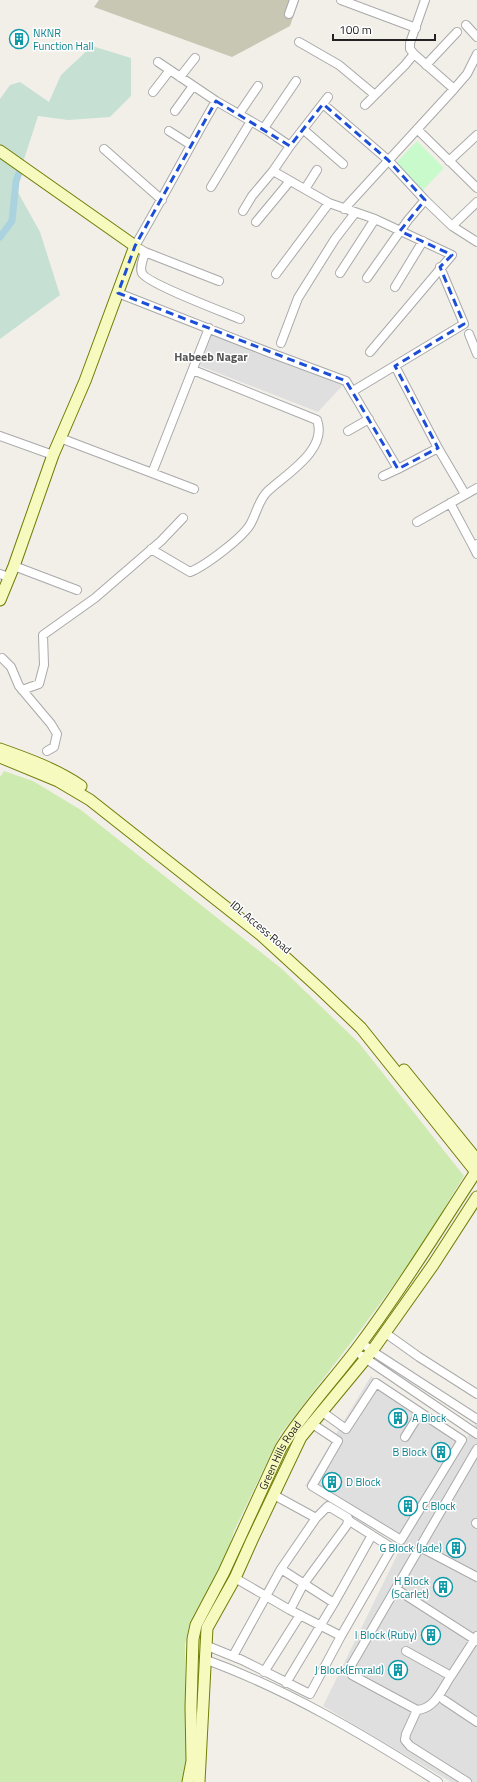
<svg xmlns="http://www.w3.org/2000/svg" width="477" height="1782" font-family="'Titillium Web',sans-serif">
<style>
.residential{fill:#e0dfdf}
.construction{fill:#c7c7b4}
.grass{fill:#cdebb0}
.wetland{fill:#c6e0d4}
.park{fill:#c8facc}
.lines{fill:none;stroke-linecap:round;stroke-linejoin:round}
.canal{stroke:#aad3df;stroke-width:7}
.street-casing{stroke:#a9a9a9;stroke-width:10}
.secondary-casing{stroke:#707d05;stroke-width:13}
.street{stroke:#fff;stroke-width:8}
.secondary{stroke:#f7fabf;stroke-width:11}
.marked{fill:none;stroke:#1d4ed8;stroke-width:3;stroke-dasharray:8 5;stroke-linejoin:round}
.labels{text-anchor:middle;stroke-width:3;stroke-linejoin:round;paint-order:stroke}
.culture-label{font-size:11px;fill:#0d838f;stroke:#fff;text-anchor:end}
.street-label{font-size:11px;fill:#222;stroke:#fff}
.neighbourhood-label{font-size:12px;font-weight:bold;fill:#555;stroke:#fff}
</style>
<rect width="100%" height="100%" fill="#f2efe9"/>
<!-- residential -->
<path class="residential" d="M 212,333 L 344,384 L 318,412 L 200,366 Z
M 371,1376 L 465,1438 L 401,1544 L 305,1486 Z
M 477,1421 L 477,1782 L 451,1782 L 323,1706 L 402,1545 Z"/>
<!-- construction -->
<path class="construction" d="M 99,0 L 299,0 L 290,26 L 232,57 L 94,7 Z"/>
<!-- grass -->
<path class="grass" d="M 4,771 L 33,781 L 81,810 L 282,969 L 359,1043 L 464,1176 L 415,1256 L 356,1336 L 280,1435 L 234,1531 L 222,1570 L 192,1619 L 185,1644 L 186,1762 L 183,1782 L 0,1782 L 0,777 Z"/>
<!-- wetland -->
<path class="wetland" d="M 92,46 L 131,58 L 131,96 L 110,117 L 68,120 L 38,116 L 15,187 L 40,232 L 60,295 L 0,339 L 0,99 L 10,85 L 20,82 L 49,102 L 61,75 Z"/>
<!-- park -->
<path class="park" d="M 417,141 L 444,168 L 422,191 L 395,164 Z"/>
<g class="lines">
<!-- canal -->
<path class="canal" d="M 0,237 L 12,221 L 16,181 L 19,173"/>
<!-- street casing -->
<g class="street-casing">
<path id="street" d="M 341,0 L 416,28
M 289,14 L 294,0
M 466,25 L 477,37
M 299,42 L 339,65 L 375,95 L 405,65 L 414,54 L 410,49 L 410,43 L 425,0
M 158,62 L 216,101 L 268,131 L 290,146 L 273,171 L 329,203 L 375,219 L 452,255 L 370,352
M 426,65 L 457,32
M 180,77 L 195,58
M 454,89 L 467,74 L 477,54
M 153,92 L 170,70
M 216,101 C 188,149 163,198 135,246 L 145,252 L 219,281
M 323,104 L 388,160 L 425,200 L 452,226 L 477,202
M 365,105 L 375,95
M 175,111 L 193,86
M 239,114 L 258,86
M 264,128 L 296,81
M 417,129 L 477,188
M 304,130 L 343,164
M 169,131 L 191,145
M 290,146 L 328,97
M 104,149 L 162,200
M 449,161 L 477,135
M 211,187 L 251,121
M 305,189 L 317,170
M 344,209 L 454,89 L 414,54
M 243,211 L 252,196 L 273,171
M 256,222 L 290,181
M 452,226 L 477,242
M 145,252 C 144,258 139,267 142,273 C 146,283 226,313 240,319
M 340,273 L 375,219
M 276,274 L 329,203
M 367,278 L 408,220 L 425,200
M 395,287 L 423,241
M 118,293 L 268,352 L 346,381 L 398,469 L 438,448
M 469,334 L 477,354
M 281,343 L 298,298 L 335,239 L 355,213
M 395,366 L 438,448 L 465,494
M 353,391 L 464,324 L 440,267
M 348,431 L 369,419
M 0,436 L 53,455
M 60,438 L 152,473 L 209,328
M 152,473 L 194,489
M 383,476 L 398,469
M 450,503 L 473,546 L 477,544
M 417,522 L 477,488
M 473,546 L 477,554
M 151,549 L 190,572 C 205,566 244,537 251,523 C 257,512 259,499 268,491 C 286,474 328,450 317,420 L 193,370
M 14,566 L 77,590
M 0,574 L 9,577
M 2,658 L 11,667 L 19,686 L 51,724 L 57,734 L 54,747 L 47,751
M 22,690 L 39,684 L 44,665 L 43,635 L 95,598 L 161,541 L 183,518
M 384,1332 L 419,1357 L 477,1394
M 362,1343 L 372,1351 L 477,1419
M 362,1356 L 477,1434
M 311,1423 L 338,1441 L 312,1486 L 401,1540 L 462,1440 L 376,1383 L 346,1429 L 321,1411
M 405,1437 L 420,1413
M 476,1523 L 477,1524
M 420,1547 L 477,1577
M 281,1569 L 334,1603 L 286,1683
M 235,1578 L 290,1610 L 341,1636
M 396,1589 L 477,1641
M 334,1603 L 372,1535
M 290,1610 L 303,1585 L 347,1525 L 348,1520 L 348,1518 L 328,1506 L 316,1518
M 205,1645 L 242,1660 L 310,1694 L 341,1636 L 390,1551 L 389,1546 L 348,1520
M 406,1651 L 451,1676 L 477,1636
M 233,1656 L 281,1569 L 316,1518 L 274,1495
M 204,1659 C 287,1689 364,1735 438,1782
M 264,1672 L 300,1615
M 451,1676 C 442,1689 435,1709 417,1710 L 352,1675 L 349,1669 L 477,1449
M 444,1700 L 477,1722
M 417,1710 L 406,1734 L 405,1740 L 410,1746 L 467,1782"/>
</g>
<!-- secondary casing -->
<g class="secondary-casing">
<g id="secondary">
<path d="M 0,151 L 135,246 L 85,381 L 53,455 L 14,566 L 0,600"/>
<path d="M 0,749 C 28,759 56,769 81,786"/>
<path d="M 0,757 L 58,781 L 90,800 L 261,935 L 320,989 L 361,1028 L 476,1172"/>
<path d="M 404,1070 L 477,1160"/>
<path id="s1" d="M 188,1782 L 192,1761 L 191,1707 L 193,1639 L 196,1625 L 224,1572 L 281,1448 C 304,1410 336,1378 362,1342 C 403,1287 439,1228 477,1170"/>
<path d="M 199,1782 L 207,1628 L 235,1578 L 252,1540 L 301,1437 L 372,1351 L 433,1265 L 477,1197"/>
</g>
</g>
<!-- street -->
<use href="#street" class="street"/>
<!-- secondary -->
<use href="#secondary" class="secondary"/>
</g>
<!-- marked area -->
<path class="marked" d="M 216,101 L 290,146 L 323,104 L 388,160 L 425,200 L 400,231 L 452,255 L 440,267 L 464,324 L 395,366 L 438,448 L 398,469 L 346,381 L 118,293 L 135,246 Z"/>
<!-- icons -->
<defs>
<g id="building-ring" transform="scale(1)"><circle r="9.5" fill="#fff" stroke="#0f9aa8" stroke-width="1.5"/><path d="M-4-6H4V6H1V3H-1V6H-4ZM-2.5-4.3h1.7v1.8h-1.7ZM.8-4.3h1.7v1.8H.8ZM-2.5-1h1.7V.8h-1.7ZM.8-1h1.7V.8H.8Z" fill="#0f9aa8"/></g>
</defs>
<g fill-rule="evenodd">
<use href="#building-ring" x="19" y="39"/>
<use href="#building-ring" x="398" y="1418"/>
<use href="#building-ring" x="441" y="1452"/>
<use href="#building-ring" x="332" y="1482"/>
<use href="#building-ring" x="408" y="1506"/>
<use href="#building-ring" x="456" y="1548"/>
<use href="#building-ring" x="443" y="1587"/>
<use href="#building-ring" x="431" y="1635"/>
<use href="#building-ring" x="398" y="1670"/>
</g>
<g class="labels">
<!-- culture labels -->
<g class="culture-label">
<text x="33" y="37" text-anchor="start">NKNR<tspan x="33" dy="13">Function Hall</tspan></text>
<text x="412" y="1422" text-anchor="start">A Block</text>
<text x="427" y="1456">B Block</text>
<text x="346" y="1486" text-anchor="start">D Block</text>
<text x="422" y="1510" text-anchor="start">C Block</text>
<text x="442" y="1552">G Block (Jade)</text>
<text x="429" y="1585">H Block<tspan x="429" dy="13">(Scarlet)</tspan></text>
<text x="417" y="1639">I Block (Ruby)</text>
<text x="384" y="1674">J Block(Emrald)</text>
</g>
<!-- street labels -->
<g class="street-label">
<text transform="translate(261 927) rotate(40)" y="4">IDL Access Road</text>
<text dy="4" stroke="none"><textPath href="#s1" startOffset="347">Green Hills Road</textPath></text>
</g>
<!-- neighbourhood labels -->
<g class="neighbourhood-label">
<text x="211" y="361">Habeeb Nagar</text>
</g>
</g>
<!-- scale -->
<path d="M333 34v6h102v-6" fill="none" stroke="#222222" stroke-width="2"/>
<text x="339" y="34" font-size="12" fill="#222222" stroke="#ffffff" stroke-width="3" paint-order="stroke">100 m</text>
</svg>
